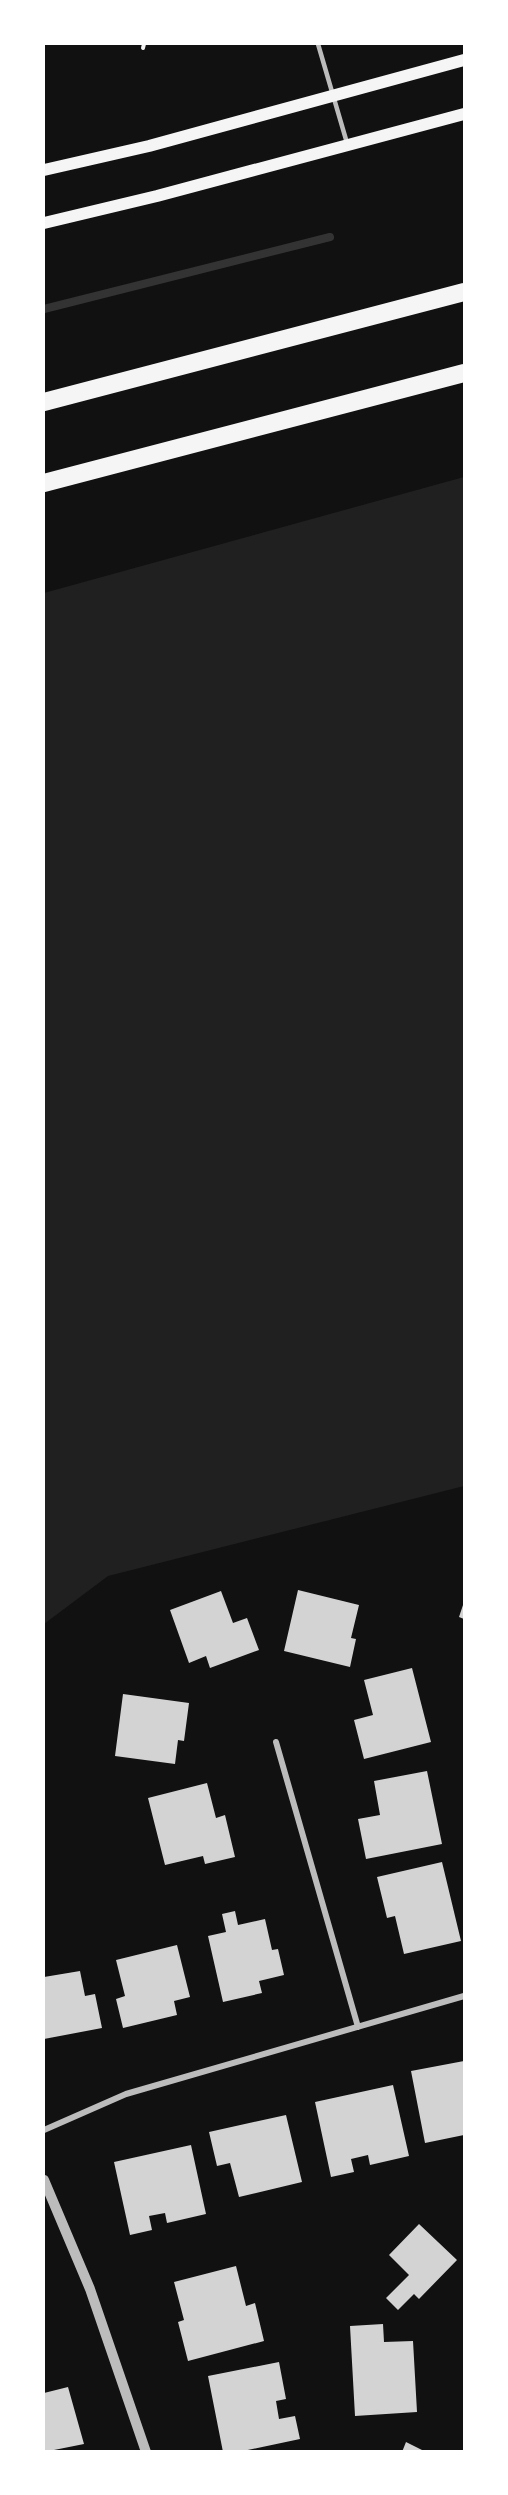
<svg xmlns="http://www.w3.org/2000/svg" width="508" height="2495" font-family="Arial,sans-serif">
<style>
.green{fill:#202020}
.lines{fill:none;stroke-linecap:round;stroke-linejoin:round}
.stream{stroke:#333;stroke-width:8}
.building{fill:#d3d3d3}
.path{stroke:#f5f5f5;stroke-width:4}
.service{stroke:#bcbcbc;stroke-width:4.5}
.minor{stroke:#bcbcbc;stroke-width:6}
.tertiary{stroke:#bcbcbc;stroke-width:10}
.secondary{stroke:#f5f5f5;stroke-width:12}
.motorway{stroke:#f5f5f5;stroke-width:18}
</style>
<rect width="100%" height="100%" fill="#111"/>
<!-- green -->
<path class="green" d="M 464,477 L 464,1486 L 108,1576 L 44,1624 L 44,593 Z"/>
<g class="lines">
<!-- stream -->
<path class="stream" d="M 44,309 L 330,237"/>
</g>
<!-- building -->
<path class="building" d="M 298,1590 L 359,1605 L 351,1638 L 356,1639 L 350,1667 L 284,1651 Z
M 221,1591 L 233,1623 L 247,1618 L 259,1650 L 210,1668 L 206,1656 L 189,1663 L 170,1610 Z
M 464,1602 L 464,1619 L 459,1617 Z
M 412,1668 L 431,1742 L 364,1759 L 354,1720 L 373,1715 L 364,1680 Z
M 123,1694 L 189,1703 L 184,1741 L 178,1740 L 175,1764 L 115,1756 Z
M 427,1771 L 442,1844 L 366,1859 L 358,1819 L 380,1815 L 374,1781 Z
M 207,1783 L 216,1818 L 225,1815 L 235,1857 L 205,1864 L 203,1856 L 165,1865 L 148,1798 Z
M 442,1862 L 461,1941 L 404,1954 L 395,1916 L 387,1918 L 377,1877 Z
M 235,1911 L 238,1925 L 265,1919 L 272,1950 L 278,1949 L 284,1975 L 259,1981 L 262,1993 L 223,2002 L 208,1936 L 226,1932 L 222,1914 Z
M 177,1945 L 190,1997 L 174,2001 L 177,2015 L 123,2028 L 116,1999 L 125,1996 L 116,1960 Z
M 80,1971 L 85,1996 L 95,1994 L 102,2028 L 44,2039 L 44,1977 Z
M 464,2061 L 464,2135 L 425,2143 L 411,2071 Z
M 393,2085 L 409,2156 L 370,2165 L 368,2155 L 351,2159 L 354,2172 L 331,2177 L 315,2102 Z
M 286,2115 L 302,2182 L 239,2197 L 230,2163 L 217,2166 L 209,2132 Z
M 191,2145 L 206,2214 L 167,2223 L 165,2213 L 149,2216 L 152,2230 L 130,2235 L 114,2162 Z
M 419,2224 L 457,2260 L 419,2299 L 414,2294 L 398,2310 L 386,2298 L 409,2275 L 389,2255 Z
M 236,2266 L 246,2306 L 255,2303 L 264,2341 L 188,2361 L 178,2322 L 184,2320 L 174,2282 Z
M 383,2324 L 384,2342 L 413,2341 L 417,2412 L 355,2416 L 350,2326 Z
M 279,2362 L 286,2399 L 276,2401 L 279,2419 L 295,2416 L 300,2439 L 238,2452 L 223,2452 L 208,2376 Z
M 68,2387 L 84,2444 L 44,2452 L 44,2393 Z
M 406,2442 L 426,2452 L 402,2452 Z"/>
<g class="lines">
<!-- path -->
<path class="path" d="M 143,48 L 144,44"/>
<!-- service -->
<path class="service" d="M 318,44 L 347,143"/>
<!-- minor -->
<path class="minor" d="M 276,1742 L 358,2027
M 44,2130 L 126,2094 L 464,1996"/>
<!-- tertiary -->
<path class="tertiary" d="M 44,2180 L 90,2289 L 146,2452"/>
<!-- secondary -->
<path class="secondary" d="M 44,170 L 149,146 L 464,60
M 44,223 L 157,196 L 464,114"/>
<!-- motorway -->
<path class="motorway" d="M 44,402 L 464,292
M 44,483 L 464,373"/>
</g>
<!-- border -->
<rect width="508" height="2495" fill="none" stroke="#ffffff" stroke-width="90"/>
</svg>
